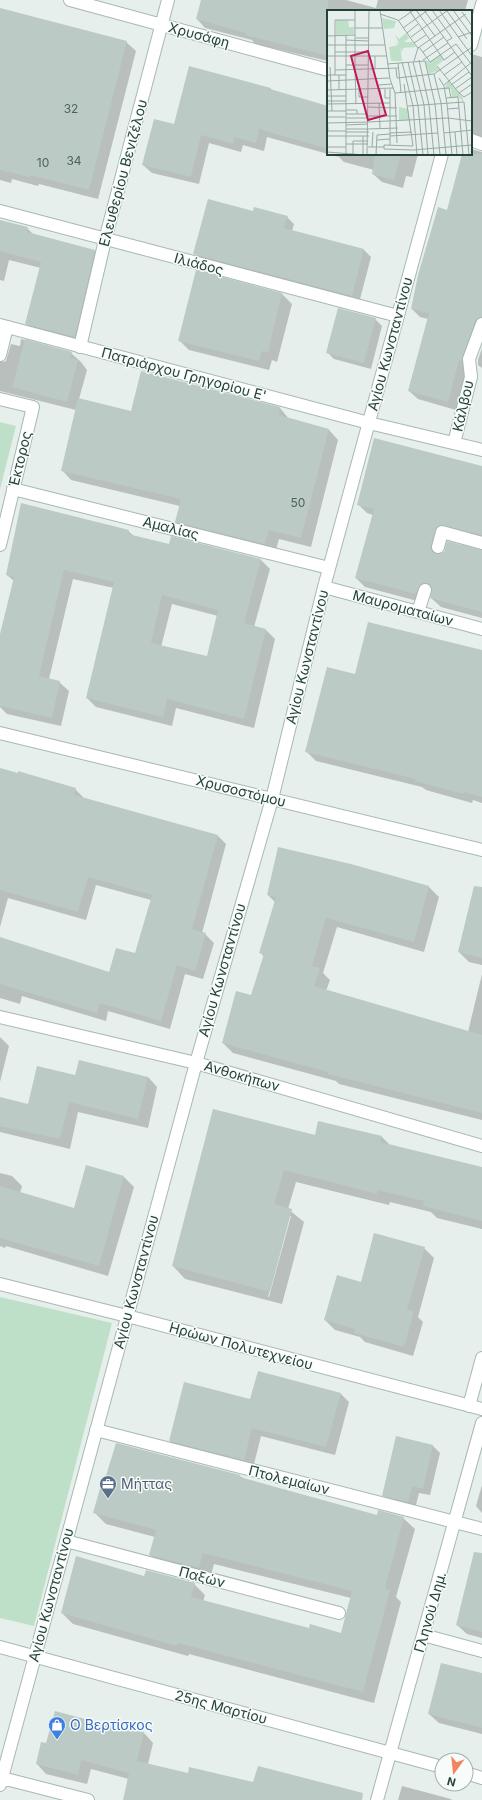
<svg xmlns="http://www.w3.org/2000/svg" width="482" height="1800" font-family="Inter,sans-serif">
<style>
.green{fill:#bfe0c8}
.shadow{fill:#0003;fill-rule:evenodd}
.building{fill:#bbcac4;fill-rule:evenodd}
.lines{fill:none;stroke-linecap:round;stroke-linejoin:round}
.minor-casing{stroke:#a8b8b2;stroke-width:14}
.tertiary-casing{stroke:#a8b8b2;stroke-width:14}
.minor{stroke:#fff;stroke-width:12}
.tertiary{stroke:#fff;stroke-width:12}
.labels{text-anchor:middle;stroke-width:3;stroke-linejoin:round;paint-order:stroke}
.number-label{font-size:12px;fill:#4a645c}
.street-label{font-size:14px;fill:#24423a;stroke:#f7fbf9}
.service-label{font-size:14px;fill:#4e5e75;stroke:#f7fbf9;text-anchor:start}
.shop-label{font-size:14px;fill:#366cbe;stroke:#f7fbf9;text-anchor:start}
.inset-road{fill:none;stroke:#98aaa4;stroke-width:1}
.view{fill:#c2185b;fill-opacity:0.15;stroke:#c2185b;stroke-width:2}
.inset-edge{fill:none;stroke:#24423a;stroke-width:2}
</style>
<rect width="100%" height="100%" fill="#e6efeb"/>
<!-- green -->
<path class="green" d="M 0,422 L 16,426 L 0,489 Z
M 0,1297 L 112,1323 L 34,1626 L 0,1618 Z"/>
<!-- shadow -->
<path class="shadow" d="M 202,0 L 346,0 L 376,8 L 378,0 L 468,0 L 465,11 L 328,11 L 328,61 L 255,44 L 252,40 L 205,28 L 197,19 Z
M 0,9 L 126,42 L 136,51 L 98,199 L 39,184 L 38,186 L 12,179 L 11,183 L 0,180 Z
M 471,54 L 482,57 L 482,141 L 471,136 Z
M 270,88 L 273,91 L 328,107 L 328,154 L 267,137 L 264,151 L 243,145 L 241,152 L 209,143 L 199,184 L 152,173 L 143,165 L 174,125 Z
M 471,149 L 482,152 L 482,333 L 467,368 L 456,410 L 418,399 L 409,391 L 428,319 L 420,317 L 412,309 L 448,212 L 463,154 L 471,154 Z
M 328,154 L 418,154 L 412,177 L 406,176 L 403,188 L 382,182 L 373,174 L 374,170 L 344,162 L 339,157 Z
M 254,212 L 287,217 L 294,224 L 292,231 L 364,250 L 371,257 L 359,303 L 202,261 L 195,254 Z
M 0,221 L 27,228 L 33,234 L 94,251 L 104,260 L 84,346 L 35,333 L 26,323 L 41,268 L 9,260 L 4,281 L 0,280 Z
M 196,272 L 282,294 L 292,304 L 277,362 L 272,360 L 269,370 L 189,350 L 179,340 Z
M 375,319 L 382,326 L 371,369 L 334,359 L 327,352 Z
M 21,339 L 71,353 L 81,362 L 87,370 L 79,399 L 132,412 L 142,373 L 280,408 L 289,419 L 329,430 L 338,440 L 311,547 L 279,539 L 275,553 L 186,531 L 176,522 L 180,506 L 71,480 L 62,470 L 76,410 L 0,391 L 0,344 L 5,350 L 3,362 L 6,361 L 11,344 L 20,346 Z
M 482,348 L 482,368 L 478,365 L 478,360 Z
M 482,467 L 482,542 L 444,539 L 440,556 L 446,550 L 482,551 L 482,618 L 441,607 L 431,598 L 433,593 L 429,594 L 425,603 L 365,587 L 356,578 L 373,515 L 367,513 L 358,504 Z
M 128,531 L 134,536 L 170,545 L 261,560 L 270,569 L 254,627 L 266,630 L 275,639 L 254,728 L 176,708 L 172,726 L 96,707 L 87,698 L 114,588 L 73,579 L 49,679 L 59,682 L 69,691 L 61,726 L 7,714 L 0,707 L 0,638 L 14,581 L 7,575 ZM 172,604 L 218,616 L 208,657 L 161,647 Z
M 482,651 L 482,803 L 473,800 L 472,803 L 426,790 L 422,787 L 316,761 L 307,752 L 356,675 Z
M 0,772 L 75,789 L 84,798 L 218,836 L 226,844 L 202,933 L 205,934 L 214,943 L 203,979 L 185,974 L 170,1029 L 108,1011 L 106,1021 L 22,996 L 20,1004 L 0,998 L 0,938 L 110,973 L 136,955 L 151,900 L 96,885 L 86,920 L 8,898 L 0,927 Z
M 351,865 L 429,887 L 439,897 L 424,952 L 337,927 L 323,973 L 330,980 L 326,991 L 468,1032 L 482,974 L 482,1120 L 339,1084 L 336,1081 L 233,1053 L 223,1043 L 252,997 L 264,957 L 261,953 L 276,903 L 268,895 Z
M 482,906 L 482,965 L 469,962 L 459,952 Z
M 0,1037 L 9,1046 L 0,1082 Z
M 76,1076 L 148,1077 L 157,1087 L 148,1128 L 78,1112 L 70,1149 L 0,1132 L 0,1098 L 29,1105 Z
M 316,1136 L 381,1136 L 390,1145 L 482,1168 L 482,1229 L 437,1218 L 431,1212 L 390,1202 L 389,1205 L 296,1182 L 288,1209 L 304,1222 L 282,1304 L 185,1279 L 173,1266 ZM 289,1216 L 291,1216 L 269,1297 L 268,1297 Z
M 0,1173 L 12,1176 L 22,1186 L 20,1193 L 74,1209 L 124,1177 L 134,1187 L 108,1276 L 6,1246 L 5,1248 L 0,1246 Z
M 424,1248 L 434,1258 L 418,1317 L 423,1322 L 413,1356 L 365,1342 L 360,1337 L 335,1330 L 325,1320 L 362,1283 Z
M 340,1393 L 349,1402 L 335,1455 L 261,1436 L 253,1468 L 179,1450 L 170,1441 L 251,1400 Z
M 397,1437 L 433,1446 L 440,1453 L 430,1495 L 419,1493 L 415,1509 L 390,1502 L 383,1495 Z
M 240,1476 L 244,1479 L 378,1516 L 403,1518 L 415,1529 L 396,1597 L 401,1602 L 374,1703 L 189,1654 L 188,1656 L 73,1624 L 62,1613 L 145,1577 L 194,1584 L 205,1595 L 203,1602 L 310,1629 L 341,1634 L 351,1598 L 214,1564 L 210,1579 L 162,1566 L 150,1555 L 155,1537 L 106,1524 L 95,1513 Z
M 482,1485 L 482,1513 L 476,1506 Z
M 482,1585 L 482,1638 L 467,1634 L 457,1625 Z
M 482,1674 L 482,1734 L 439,1723 L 429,1714 Z
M 123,1728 L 144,1733 L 153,1743 L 148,1764 L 188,1774 L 254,1783 L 343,1800 L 124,1800 L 129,1779 L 91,1769 L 87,1784 L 46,1774 L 37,1764 L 42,1743 L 47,1744 L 122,1730 Z
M 402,1786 L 451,1799 L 452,1800 L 398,1800 Z"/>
<!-- building -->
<path class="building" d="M 201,0 L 328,0 L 328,56 L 245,35 L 246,33 L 196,19 Z
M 0,8 L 127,41 L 89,190 L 30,175 L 29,177 L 0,170 Z
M 189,66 L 271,88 L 270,89 L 328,106 L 328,149 L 259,129 L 256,143 L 235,137 L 233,144 L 201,135 L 191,177 L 142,165 L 154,119 L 174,124 Z
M 375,154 L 401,154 L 394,180 L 372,174 Z
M 462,154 L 482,154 L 482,317 L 478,318 L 475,321 L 462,361 L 459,360 L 448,402 L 408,391 L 429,313 L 411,309 L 418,275 L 438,207 L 447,210 Z
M 208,199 L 253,211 L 254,207 L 288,216 L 284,228 L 364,249 L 352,296 L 193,254 Z
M 0,220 L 28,227 L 27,232 L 95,250 L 75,337 L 25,324 L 41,262 L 0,251 Z
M 196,270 L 282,293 L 268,352 L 262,351 L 259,361 L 178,341 Z
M 338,308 L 376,318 L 364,363 L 326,353 Z
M 25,339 L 72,352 L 70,358 L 78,360 L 67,402 L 12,387 Z
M 141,371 L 280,407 L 279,415 L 329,429 L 301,538 L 269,530 L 265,544 L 175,522 L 181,499 L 61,471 L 78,398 L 131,411 Z
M 374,438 L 482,466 L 482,535 L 440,525 L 435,530 L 431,545 L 432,552 L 436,554 L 444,552 L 447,541 L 482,550 L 482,612 L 430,598 L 432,589 L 427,583 L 420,585 L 416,594 L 355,578 L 374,509 L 357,505 Z
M 21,503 L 129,530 L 128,534 L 169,544 L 171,536 L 261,559 L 244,623 L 266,629 L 244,719 L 167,699 L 163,717 L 86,698 L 114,582 L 64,570 L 39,676 L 60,681 L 52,718 L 0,706 L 0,634 L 14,577 L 6,575 ZM 162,595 L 218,610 L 207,656 L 151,643 Z
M 368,622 L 482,650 L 482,797 L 464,792 L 463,794 L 415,781 L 416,779 L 305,752 L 327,667 L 355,674 Z
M 0,768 L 18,773 L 18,771 L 76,788 L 74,795 L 218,835 L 192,929 L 206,933 L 195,971 L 177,965 L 161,1021 L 100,1003 L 97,1013 L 0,984 L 0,937 L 109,972 L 116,948 L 135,953 L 152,895 L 88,877 L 78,912 L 0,890 Z
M 278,847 L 351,864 L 429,886 L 414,942 L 326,918 L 312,966 L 320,968 L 314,986 L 482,1035 L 482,1113 L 328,1074 L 328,1072 L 222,1043 L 236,991 L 251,995 L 264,954 L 259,953 L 276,897 L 267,895 Z
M 474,886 L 482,887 L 482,958 L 458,952 Z
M 79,1060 L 148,1077 L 138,1119 L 69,1102 L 60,1139 L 0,1126 L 0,1097 L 28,1104 L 37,1066 L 75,1075 Z
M 213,1109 L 315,1135 L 318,1121 L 382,1136 L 380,1142 L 482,1167 L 482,1221 L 423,1206 L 424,1201 L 378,1190 L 377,1194 L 284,1170 L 274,1204 L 292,1209 L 270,1292 L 172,1266 Z
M 86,1165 L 124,1176 L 99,1266 L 0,1238 L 0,1186 L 74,1208 Z
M 374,1233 L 425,1247 L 407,1310 L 414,1311 L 404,1347 L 354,1333 L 355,1329 L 324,1320 L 337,1275 L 361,1282 Z
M 258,1371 L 341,1393 L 326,1447 L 252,1428 L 244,1460 L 169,1441 L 184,1382 L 250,1399 Z
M 396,1436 L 433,1445 L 423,1489 L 412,1486 L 408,1502 L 382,1496 Z
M 116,1443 L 240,1475 L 240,1477 L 377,1515 L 378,1510 L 404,1517 L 385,1588 L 390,1590 L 363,1692 L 178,1643 L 177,1646 L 61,1613 L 76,1556 L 144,1576 L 146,1570 L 195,1583 L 191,1597 L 309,1628 L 310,1624 L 341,1633 L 352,1591 L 203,1553 L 199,1568 L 149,1555 L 156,1530 L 93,1513 L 103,1478 L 105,1479 Z
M 474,1552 L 482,1553 L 482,1632 L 456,1625 Z
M 441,1663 L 482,1673 L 482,1728 L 428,1714 Z
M 55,1711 L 122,1729 L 122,1727 L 144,1732 L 137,1761 L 188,1773 L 189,1767 L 253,1782 L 258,1766 L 363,1793 L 362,1800 L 123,1800 L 129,1773 L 81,1760 L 78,1775 L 36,1764 L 41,1742 L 46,1743 Z"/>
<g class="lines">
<!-- minor casing -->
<g class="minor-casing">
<path id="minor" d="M 70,0 L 328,70
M 471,45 L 482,4
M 471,140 L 482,144
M 0,211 L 398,316
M 80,347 L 105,240 L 168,0
M 0,355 L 7,327
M 0,399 L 33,407 L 0,545
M 454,443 L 471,377 L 469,359 L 482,324
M 13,489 L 329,568
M 438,547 L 442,532 L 482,543
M 324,587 L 482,629
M 418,612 L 425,590
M 0,733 L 482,850
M 0,1284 L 127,1316 L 482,1409
M 469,1406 L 482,1358
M 96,1430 L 482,1529
M 66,1541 L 339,1613
M 423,1635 L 482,1651
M 2,1778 L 88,1800
M 0,1785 L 196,1063 L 272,799 L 324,587 L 442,154
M 377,1800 L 482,1423"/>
</g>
<!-- tertiary casing -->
<g class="tertiary-casing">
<path id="tertiary" d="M 0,325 L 369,423 L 482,450
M 0,1017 L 196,1063 L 482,1146
M 0,1647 L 442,1767
M 466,1773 L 482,1778"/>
</g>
<!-- minor -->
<use href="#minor" class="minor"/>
<!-- tertiary -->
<use href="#tertiary" class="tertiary"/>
</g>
<!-- icons -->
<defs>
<g id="office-pin" transform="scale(0.9)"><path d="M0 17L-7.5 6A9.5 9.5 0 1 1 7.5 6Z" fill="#5c6f8a" stroke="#f7fbf9"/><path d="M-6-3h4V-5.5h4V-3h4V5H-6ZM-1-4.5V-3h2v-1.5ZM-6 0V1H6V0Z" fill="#fff"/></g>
<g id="shop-pin" transform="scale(0.9)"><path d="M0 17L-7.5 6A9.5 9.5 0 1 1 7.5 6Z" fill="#3f7fe0" stroke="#f7fbf9"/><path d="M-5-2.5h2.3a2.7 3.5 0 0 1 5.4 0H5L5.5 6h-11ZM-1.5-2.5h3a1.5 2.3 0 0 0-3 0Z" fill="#fff"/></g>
</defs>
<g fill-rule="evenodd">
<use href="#office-pin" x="108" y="1484"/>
<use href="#shop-pin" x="57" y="1725"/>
</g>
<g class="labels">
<!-- number labels -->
<g class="number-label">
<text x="71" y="113">32</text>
<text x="74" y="165">34</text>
<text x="43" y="167">10</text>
<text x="298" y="507">50</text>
</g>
<!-- street labels -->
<g class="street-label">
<text transform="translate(199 35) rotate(15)" y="5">Χρυσάφη</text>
<text transform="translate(123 173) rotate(-75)" y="5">Ελευθερίου Βενιζέλου</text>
<text transform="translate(199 264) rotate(15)" y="5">Ιλιάδος</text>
<text transform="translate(390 344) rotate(-75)" y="5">Αγίου Κωνσταντίνου</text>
<text transform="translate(184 374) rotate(15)" y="5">Πατριάρχου Γρηγορίου Ε'</text>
<text transform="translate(463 406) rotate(-77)" y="5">Κάλβου</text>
<text transform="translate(20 459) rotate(-76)" y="5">Έκτορος</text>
<text transform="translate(171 528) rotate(14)" y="5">Αμαλίας</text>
<text transform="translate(403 608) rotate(15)" y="5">Μαυροματαίων</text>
<text transform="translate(307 657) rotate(-76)" y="5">Αγίου Κωνσταντίνου</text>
<text transform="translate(241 791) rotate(14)" y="5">Χρυσοστόμου</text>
<text transform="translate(222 970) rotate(-74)" y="5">Αγίου Κωνσταντίνου</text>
<text transform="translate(242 1076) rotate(16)" y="5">Ανθοκήπων</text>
<text transform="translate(136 1282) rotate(-75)" y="5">Αγίου Κωνσταντίνου</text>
<text transform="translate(241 1346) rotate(15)" y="5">Ηρώων Πολυτεχνείου</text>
<text transform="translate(289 1480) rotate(14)" y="5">Πτολεμαίων</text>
<text transform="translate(202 1577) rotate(15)" y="5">Παξών</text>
<text transform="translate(51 1595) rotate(-75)" y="5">Αγίου Κωνσταντίνου</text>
<text transform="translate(430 1612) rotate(-74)" y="5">Γληνού Δημ.</text>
<text transform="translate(221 1707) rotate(15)" y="5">25ης Μαρτίου</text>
</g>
<!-- service labels -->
<g class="service-label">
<text x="121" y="1489">Μήττας</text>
</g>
<!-- shop labels -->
<g class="shop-label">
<text x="70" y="1730">Ο Βερτίσκος</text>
</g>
</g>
<!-- overview -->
<g transform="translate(327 10)">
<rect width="145" height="145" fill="#e6efeb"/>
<path d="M 55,8 L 69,11 L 67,18 L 57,19 ZM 9,10 L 21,10 L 22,17 L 27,17 L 27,24 L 9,25 ZM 79,23 L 82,28 L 77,32 L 85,32 L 89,37 L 76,38 L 75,42 L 68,24 L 72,29 ZM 68,32 L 73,35 L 75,51 L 64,51 L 62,37 L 71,35 ZM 114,45 L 117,50 L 109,56 L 112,60 L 102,64 L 98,50 L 103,52 ZM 121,71 L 136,88 L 136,92 L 132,87 L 125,87 L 124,79 L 118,78 ZM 72,97 L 81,99 L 83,110 L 72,110 Z" fill="#bfe0c8"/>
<path class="inset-road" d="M 53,0 L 63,69 L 68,83M 82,0 L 117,50 L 128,42M 89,0 L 108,26M 97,0 L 145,66M 105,0 L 125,28 L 120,31M 112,0 L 145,46M 126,0 L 145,26M 120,1 L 140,29M 135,2 L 145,16M 53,4 L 71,10 L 87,33 L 91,38 L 87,51M 71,11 L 87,0M 28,18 L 55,18M 76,18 L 101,0M 80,23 L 91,14M 19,25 L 19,144M 0,26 L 28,25M 84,27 L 121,0M 131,27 L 145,22M 29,28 L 42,28M 19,30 L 41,31M 87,33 L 99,25M 0,35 L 58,35M 92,37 L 103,52 L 129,34 L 145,55M 91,38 L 139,4M 8,42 L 41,42M 96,42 L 117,27M 0,46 L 60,46M 48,46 L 48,59M 92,50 L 102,95 L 107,145M 96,50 L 121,33M 75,52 L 86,96 L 90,145M 81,52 L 91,96 L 96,145M 86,52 L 97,95 L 101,145M 71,53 L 74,82M 60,54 L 98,51 L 108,94 L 113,145M 19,55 L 41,55M 110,56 L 132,83 L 137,87 L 145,82M 3,57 L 5,101M 28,59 L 28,0M 28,59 L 29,94M 69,59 L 70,68 L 107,64 L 145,37M 8,60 L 72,58M 107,64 L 114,93 L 119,145M 0,65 L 19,65M 8,65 L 8,10 L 28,10M 12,65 L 12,79M 117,65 L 135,52M 112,68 L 117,76 L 120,94 L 125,145M 0,71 L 62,68M 77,74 L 86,136M 52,75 L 65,74M 117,75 L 145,52M 124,75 L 142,62M 53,79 L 55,93M 58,79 L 58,88 L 63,88M 63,79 L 63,135M 128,79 L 145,67M 0,80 L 67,78M 32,80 L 32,87 L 41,87M 68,83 L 70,133M 68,83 L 122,78 L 124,88M 132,83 L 145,74M 0,86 L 19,86M 119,88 L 131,87 L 136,145M 0,91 L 19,91M 52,93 L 53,118M 0,94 L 63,93M 81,96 L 137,92 L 142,145M 145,96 L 145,110M 41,97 L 70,98M 120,99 L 132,98M 19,100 L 30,100 L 30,104M 0,101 L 19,101M 19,104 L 41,104M 0,105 L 1,121M 41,106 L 70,106M 1,107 L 18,107M 19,108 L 41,108M 41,112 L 121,108 L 145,111M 0,113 L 41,112M 19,115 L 41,114M 19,119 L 41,119M 41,119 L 71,118M 0,121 L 19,121M 19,122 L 42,122M 128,122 L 130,145M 63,123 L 85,122M 117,123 L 145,120M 0,126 L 42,126M 63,126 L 111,123M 50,130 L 63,129M 19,134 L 41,134M 86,136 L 57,135 L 57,139 L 86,140 L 145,135M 0,137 L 19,137M 41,137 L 57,137M 45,137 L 46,122M 0,142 L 0,126M 0,142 L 38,145M 26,144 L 26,131 L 41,131M 36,145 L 36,126M 40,145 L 42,0M 49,145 L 50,125 L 63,124"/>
<path class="view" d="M 41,41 L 59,105 L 41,110 L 24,46 Z"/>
<rect width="145" height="145" class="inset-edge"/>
</g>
<!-- north arrow -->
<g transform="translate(454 1772) rotate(195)"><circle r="19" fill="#f7fbf9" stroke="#a3b1ad"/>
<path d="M0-3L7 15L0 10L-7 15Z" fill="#f4845f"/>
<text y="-6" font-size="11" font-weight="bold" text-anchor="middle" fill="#24423a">N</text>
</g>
</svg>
